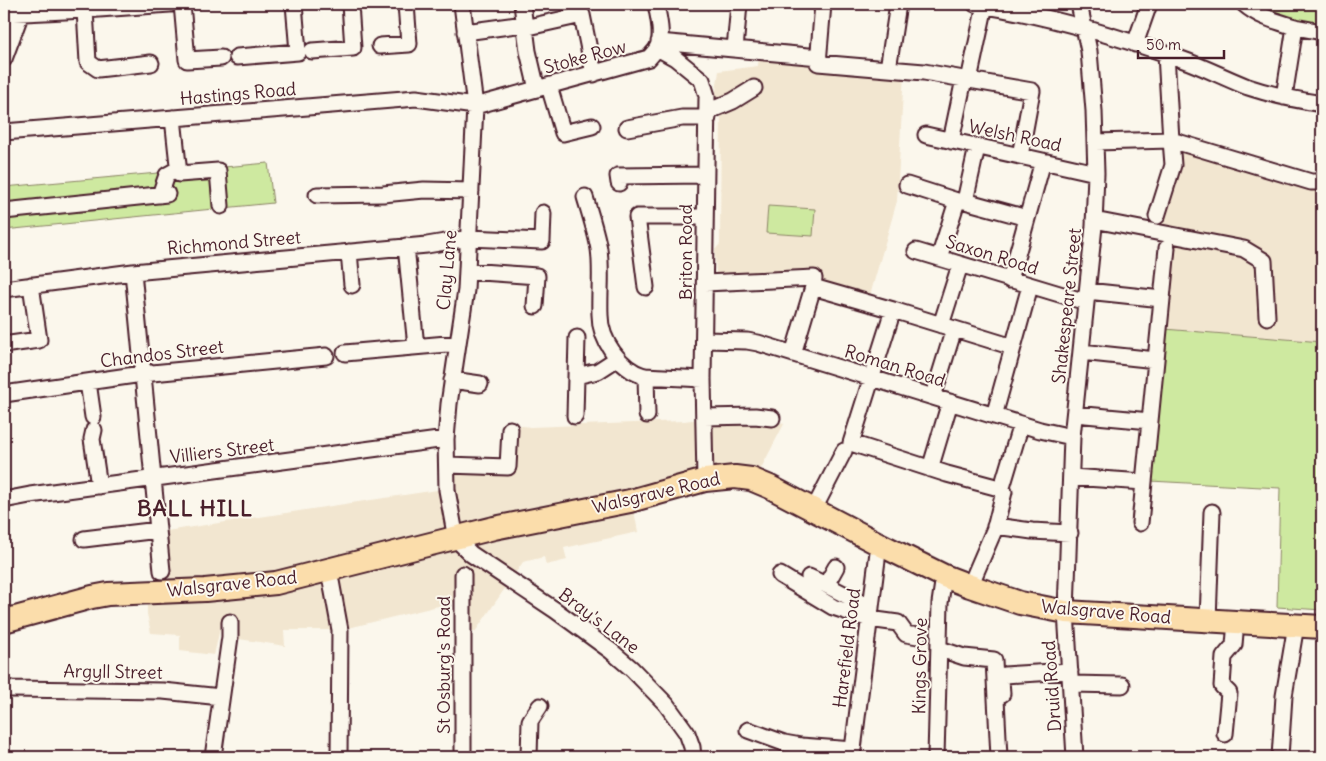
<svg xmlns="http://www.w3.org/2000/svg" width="1326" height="761" font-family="Delius,sans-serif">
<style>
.built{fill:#f2e6d0}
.green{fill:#cee9a0;stroke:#8c8466}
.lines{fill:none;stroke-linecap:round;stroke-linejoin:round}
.minor-casing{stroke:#4a1f2b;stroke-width:19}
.highway-casing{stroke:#4a1f2b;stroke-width:26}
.minor{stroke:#fbf7ec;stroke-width:15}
.highway{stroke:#fbddab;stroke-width:22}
.labels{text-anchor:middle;stroke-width:4;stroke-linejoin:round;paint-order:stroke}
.street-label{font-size:18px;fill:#4a1f2b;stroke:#fbf7ec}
.district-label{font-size:22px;font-weight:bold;letter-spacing:1px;fill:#4a1f2b;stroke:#fbf7ec}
</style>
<rect width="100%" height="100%" fill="#fbf7ec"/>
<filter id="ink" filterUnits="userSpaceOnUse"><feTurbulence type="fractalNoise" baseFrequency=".02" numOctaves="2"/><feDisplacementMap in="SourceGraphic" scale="10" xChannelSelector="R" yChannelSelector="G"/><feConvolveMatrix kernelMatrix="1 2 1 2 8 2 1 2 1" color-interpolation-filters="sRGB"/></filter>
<g filter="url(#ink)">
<!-- built -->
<path class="built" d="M 759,54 L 904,72 L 897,201 L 869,299 L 815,285 L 716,277 L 715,250 L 720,244 L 721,102 L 715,97 L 719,71 L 758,66 Z
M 1170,144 L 1322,187 L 1322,342 L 1164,329 L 1169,229 L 1156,224 L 1171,168 Z
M 715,417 L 770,419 L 784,424 L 755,480 L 630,501 L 635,516 L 638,532 L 564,548 L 567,560 L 546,565 L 544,557 L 523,562 L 475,632 L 463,630 L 463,600 L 340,630 L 284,630 L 285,646 L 239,639 L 239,621 L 234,616 L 224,617 L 222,620 L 214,655 L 180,651 L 180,635 L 151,633 L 147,614 L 147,601 L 168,600 L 169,578 L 156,578 L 153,533 L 444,489 L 447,469 L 505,469 L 516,425 L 530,427 L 684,421 Z"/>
<!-- green -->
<path class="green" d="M 1241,4 L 1322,4 L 1322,34 Z
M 268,163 L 273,203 L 4,230 L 4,187 Z
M 768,206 L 815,209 L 813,236 L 766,233 Z
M 1164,329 L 1322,342 L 1322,610 L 1277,607 L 1280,488 L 1150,481 Z"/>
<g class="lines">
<!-- minor casing -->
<g class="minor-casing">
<path id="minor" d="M 182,4 L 187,60 L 221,58
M 462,4 L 475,106 L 466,290 L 449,404 L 446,439 L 447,490 L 456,539 L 471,554 L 555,610 L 611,651 L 632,669 L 666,704 L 687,733 L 692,747 L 693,757
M 522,4 L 528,51 L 537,89
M 823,4 L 818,63 L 888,69 L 898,4
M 975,4 C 1045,15 1114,35 1181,59 C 1204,67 1225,78 1248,87 C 1272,95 1297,100 1322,104
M 1244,4 C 1259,17 1276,21 1295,27 L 1284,97
M 85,10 L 88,62 L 98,69 L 151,63
M 4,14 L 85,10 L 170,4
M 1295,27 L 1322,32
M 524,28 L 582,15 L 594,74
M 465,32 L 524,24
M 659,42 L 819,57
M 1135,44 L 1149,4
M 380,46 L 409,44 L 406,4
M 657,48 L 675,58 L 702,80 L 707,96 L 703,379 L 705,480
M 735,49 L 739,4
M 312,51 L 353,48 L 350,4
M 1166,54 L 1171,140 L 1311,182 L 1322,182
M 237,57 L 298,52 L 294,4
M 4,59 L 21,13
M 888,69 L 924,72 L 1032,91 L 1020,156
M 969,80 L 985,5
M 549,86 L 563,133 L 592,126
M 707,112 L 733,101 L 754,88
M 173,118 L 179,174 L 218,171 L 221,206
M 627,128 L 682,118 L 708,118
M 4,132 L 416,98 L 475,106 L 649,58 C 651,55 655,52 657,48 C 664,36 658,16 656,4
M 926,135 L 1096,173
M 951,141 L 964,79
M 1095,142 L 1171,140 L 1173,165 L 1157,216
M 619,183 L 618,176 L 705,175
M 907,185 L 957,201 L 939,258
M 160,195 L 167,175 L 178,169
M 317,195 L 383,194 L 424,190 L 471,191
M 585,197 C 590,214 596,232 599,249 C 602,271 599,293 600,315 C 600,340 620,369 644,376 L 703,379
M 957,201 L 965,201 L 977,147
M 965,201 L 1027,218
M 4,211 L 167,194
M 1094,220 L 1244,249 L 1264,261 L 1267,317
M 406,246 L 416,347
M 916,251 L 1086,302
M 349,252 L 352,285
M 467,271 L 537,276 L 535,306
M 133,272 L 162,571
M 1010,280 L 1043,161
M 705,283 L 814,278 L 813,287
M 646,287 L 637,217 L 705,217
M 4,289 L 133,272 L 427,245 L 469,238 L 542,241 L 543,213
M 1087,291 L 1162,299 L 1144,482
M 1162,299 L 1167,248
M 941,325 L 960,265
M 705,340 L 747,341 L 758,343 L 1040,430 L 1072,437
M 10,344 L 39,340 L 31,285
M 1013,347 L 893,310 L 851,443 L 947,474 L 999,488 L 1003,484 L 1021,424
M 1081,352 L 1156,360
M 345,353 L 458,343
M 793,354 L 813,287 L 893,310
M 576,376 L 598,371 L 618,358
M 646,376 L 647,415
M 452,380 L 480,384
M 88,382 L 93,417
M 4,394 L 142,374 L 326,356
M 933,397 L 954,329
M 1075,414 L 1150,421
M 575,416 L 577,338
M 994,416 L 1030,286
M 704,417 L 755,416 L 772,418
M 94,430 L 92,439 L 99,486
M 447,465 L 508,467 L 510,429
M 930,469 L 950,402
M 1071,477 L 1144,482 L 1140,523
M 4,500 L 30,495 L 446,439
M 814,509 L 844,451
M 995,526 L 1032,531 L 1070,533
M 84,539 L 158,530
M 836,567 L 826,585 L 871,608
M 329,570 L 340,630 L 339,757
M 463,574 L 463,757
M 780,575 L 833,607 L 869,619 L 898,623 L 906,634 L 918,636
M 809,577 L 826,585
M 970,586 L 995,528 L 1004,492 L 1001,487
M 1208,620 L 1212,512
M 940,649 L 964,657 L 994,660 L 999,757
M 1071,684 L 1122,685
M 4,687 L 11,689 L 163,691 L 221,697
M 1002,694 L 1001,679 L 1004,675 L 1070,671
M 748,730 L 784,743 L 801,746 L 853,750
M 1225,734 L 1229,693 L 1222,686 L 1224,657 L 1234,645 L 1236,621
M 213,757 L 230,637 L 230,622
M 529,757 L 530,721 L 540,706
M 852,757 L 879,544
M 936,757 L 940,603 L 944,576
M 1075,757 L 1066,612 L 1072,437 L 1094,226 L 1096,173 L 1094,111 L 1089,51 L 1079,4
M 1280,757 L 1284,696 L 1296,625"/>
</g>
<!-- highway casing -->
<g class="highway-casing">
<path id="highway" d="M 4,621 L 92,597 L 108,594 L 205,590 L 276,583 L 494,528 L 630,501 L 705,480 L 735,477 L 751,479 L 770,487 L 879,544 L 944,576 L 970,586 L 1020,603 L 1066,612 L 1322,627"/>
</g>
<!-- minor -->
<use href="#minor" class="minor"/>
<!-- highway -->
<use href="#highway" class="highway"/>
</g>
</g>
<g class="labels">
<!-- street labels -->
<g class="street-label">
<text transform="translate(585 57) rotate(-15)" y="6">Stoke Row</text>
<text transform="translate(238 94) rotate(-5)" y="6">Hastings Road</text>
<text transform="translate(1015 136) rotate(12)" y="6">Welsh Road</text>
<text transform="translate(234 243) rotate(-5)" y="6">Richmond Street</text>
<text transform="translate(686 252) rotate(-90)" y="6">Briton Road</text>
<text transform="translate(992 255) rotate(17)" y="6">Saxon Road</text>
<text transform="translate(447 270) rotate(-85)" y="6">Clay Lane</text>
<text transform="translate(1067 306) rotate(-84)" y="6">Shakespeare Street</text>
<text transform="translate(162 354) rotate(-7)" y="6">Chandos Street</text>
<text transform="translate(895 366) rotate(17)" y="6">Roman Road</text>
<text transform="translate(222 451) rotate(-7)" y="6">Villiers Street</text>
<text transform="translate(656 493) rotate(-13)" y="6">Walsgrave Road</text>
<text transform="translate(232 584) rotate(-6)" y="6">Walsgrave Road</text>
<text transform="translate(1106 612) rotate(5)" y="6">Walsgrave Road</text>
<text transform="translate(599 621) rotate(37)" y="6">Bray's Lane</text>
<text transform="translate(847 648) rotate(-83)" y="6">Harefield Road</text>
<text transform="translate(444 665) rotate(-90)" y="6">St Osburg's Road</text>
<text transform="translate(920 666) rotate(-89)" y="6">Kings Grove</text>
<text transform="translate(113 672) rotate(1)" y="6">Argyll Street</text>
<text transform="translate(1052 686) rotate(-94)" y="6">Druid Road</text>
</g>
<!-- district labels -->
<g class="district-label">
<text x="195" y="516">BALL HILL</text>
</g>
</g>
<!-- margin -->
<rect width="1326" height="761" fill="none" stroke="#fbf7ec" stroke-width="20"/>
<rect x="10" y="10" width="1306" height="741" fill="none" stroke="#4a1f2b" stroke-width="2" filter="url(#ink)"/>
<!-- scale -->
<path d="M1138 50v8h86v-8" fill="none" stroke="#4a1f2b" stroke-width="2.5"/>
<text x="1146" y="50" font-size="15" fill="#4a1f2b" stroke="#fbf7ec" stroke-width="4" paint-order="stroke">50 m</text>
</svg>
